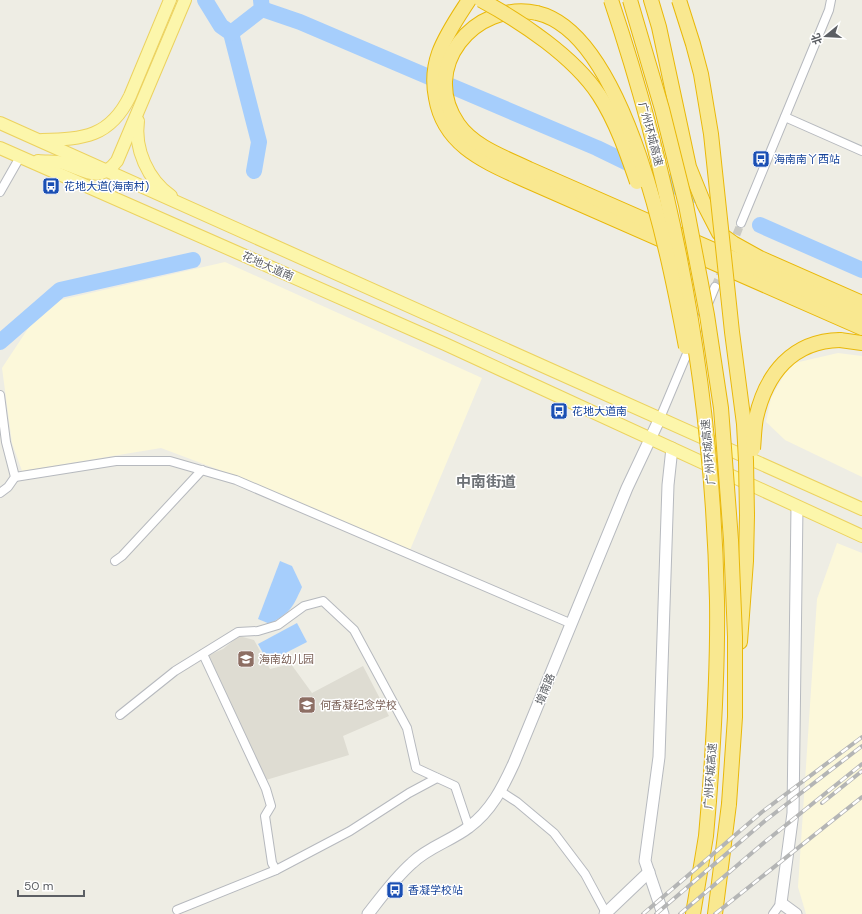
<svg xmlns="http://www.w3.org/2000/svg" width="862" height="914" viewBox="0 0 862 914" font-family="'DM Sans','Noto Sans SC',sans-serif">
<style>
.commercial{fill:#fcf8da}
.education{fill:#dedcd2}
.water{fill:#a6cefc}
.lines{fill:none;stroke-linecap:round;stroke-linejoin:round}
.river{stroke:#a6cefc;stroke-width:16}
.street-tunnel{stroke:#cacac4;stroke-width:8;stroke-dasharray:8 4;stroke-linecap:butt}
.street-casing{stroke:#b6b9be;stroke-width:10}
.secondary-casing{stroke:#b7babf;stroke-width:13}
.primary-casing{stroke:#ecd25f;stroke-width:14}
.highway-casing{stroke:#e9b809;stroke-width:16}
.street{stroke:#fff;stroke-width:8}
.secondary{stroke:#fff;stroke-width:11}
.primary{stroke:#fcf6ab;stroke-width:12}
.highway{stroke:#f9e890;stroke-width:14}
.rail-casing{stroke:#b4b5b5;stroke-width:4}
.rail{stroke:#fff;stroke-width:2.5;stroke-dasharray:8;stroke-linecap:butt}
.highway-bridge-casing{stroke:#e9b809;stroke-width:16;stroke-linecap:butt}
.highway-bridge{stroke:#f9e890;stroke-width:14}
.labels{text-anchor:middle;stroke-width:3;stroke-linejoin:round;paint-order:stroke}
.street-label{font-size:11px;fill:#5c5f64;stroke:#fff}
.transit-label{font-size:11px;fill:#164399;stroke:#fff;text-anchor:start}
.education-label{font-size:11px;fill:#785e54;stroke:#fff;text-anchor:start}
.district-label{font-size:15px;font-weight:bold;fill:#6d7176;stroke:#fff}
</style>
<rect width="100%" height="100%" fill="#eeede4"/>
<g class="commercial">
<polygon points="225,262 482,378 410,550 259,485 161,448 22,471 12,443 2,368 35,318 56,301"/>
<polygon points="838,353 862,356 862,477 785,440 766,422 771,398 790,364"/>
<polygon points="837,543 862,553 862,914 806,914 798,887 817,599"/>
</g>
<polygon class="education" points="239,636 254,640 270,669 291,664 312,693 363,666 389,716 343,736 349,755 266,780 207,656 223,649"/>
<g class="water">
<path d="M280 561 292 566 302 587C292 609 291 611 270 624L258 619Z"/>
<polygon points="297,623 307,642 268,662 258,644"/>
</g>
<g class="lines">
<g class="river">
<polyline points="205,0 221,26 231,33 259,142 254,171"/>
<polyline points="262,9 300,22 429,77"/>
<polyline points="231,33 262,9 261,0"/>
<polyline points="451,86 597,148 694,195"/>
<polyline points="760,225 862,270"/>
<polyline points="0,342 60,290 193,260"/>
</g>
<g class="street-tunnel">
<polyline points="732,246 741,223"/>
<polyline points="715,287 723,268"/>
</g>
<defs>
<g id="street">
<polyline points="785,117 862,151"/>
<polyline points="0,192 20,157"/>
<polyline points="741,223 829,10 831,0"/>
<polyline points="0,395 6,442 15,477 8,487 0,493"/>
<polyline points="660,418 715,287"/>
<polyline points="15,477 116,461 170,461 236,480 572,624"/>
<polyline points="115,561 122,556 202,470"/>
<polyline points="203,654 266,789 271,806 265,816 272,863 276,870"/>
<polyline points="120,715 175,671 238,632 258,631 278,625 304,606 323,601 354,630 407,728 416,768 455,786 469,828"/>
<polyline points="500,791 517,802 554,833 585,874 606,913"/>
<polyline points="177,910 276,870 350,831 409,793 437,778"/>
<polyline points="773,914 781,903"/>
</g>
<g id="secondary">
<path d="M368 914C382 896 395 878 412 863 428 847 451 841 469 827 491 811 503 787 514 763L627 488 660 418"/>
<polyline points="605,914 649,872"/>
<polyline points="663,914 645,861 659,757 668,485 672,448"/>
<polyline points="796,914 781,903 793,813 797,506"/>
</g>
<g id="primary">
<path d="M138 121C134 149 148 180 171 196"/>
<polyline points="0,123 862,509"/>
<path d="M42 140C84 139 110 137 130 96L170 0"/>
<polyline points="0,148 445,344 862,536"/>
<path d="M38 161C46 162 56 161 63 163 85 170 99 184 117 161L185 0"/>
</g>
<g id="highway">
<path d="M469 0C458 17 446 34 439 53 434 67 433 83 436 98 444 146 486 162 525 180L862 328"/>
<polyline points="651,0 659,27 689,167 704,204 719,233 733,243 760,258 862,303"/>
<path d="M537 13C474 0 419 68 458 124 474 147 504 157 529 169L862 315"/>
<polyline points="840,340 862,343"/>
<polyline points="740,642 746,561 747,515"/>
<polyline points="693,914 706,836 709,801"/>
<polyline points="715,914 729,804"/>
</g>
</defs>
<use href="#street" class="street-casing"/>
<use href="#secondary" class="secondary-casing"/>
<use href="#primary" class="primary-casing"/>
<use href="#highway" class="highway-casing"/>
<use href="#street" class="street"/>
<use href="#secondary" class="secondary"/>
<use href="#primary" class="primary"/>
<use href="#highway" class="highway"/>
<defs>
<g id="rail">
<polyline points="822,803 862,771"/>
<polyline points="643,914 762,812 862,737"/>
<polyline points="656,914 766,820 862,746"/>
<polyline points="680,914 766,841 862,764"/>
<polyline points="715,914 862,797"/>
</g>
</defs>
<use href="#rail" class="rail-casing"/>
<use href="#rail" class="rail"/>
<defs>
<g id="highway-bridge">
<path d="M481 0C522 22 574 57 599 95 616 121 627 153 637 182"/>
<path d="M611 0C676 194 713 397 717 601 718 668 714 735 709 801"/>
<polyline points="630,0 662,109 686,205 707,315 721,408 731,540 735,637 735,717 729,804"/>
<polyline points="679,0 693,44 701,74 711,134 732,332 744,424 746,461 747,515"/>
<path d="M537 13C628 34 671 267 686 347"/>
<path d="M753 449C754 439 754 428 756 418 766 374 792 341 840 340"/>
</g>
</defs>
<use href="#highway-bridge" class="highway-bridge-casing"/>
<use href="#highway-bridge" class="highway-bridge"/>
</g>
<defs>
<symbol id="bus-square" viewBox="-11 -11 22 22"><rect x="-9" y="-9" width="18" height="18" rx="4" fill="#1a4fb4" stroke="#fff"/><path d="M-5-6H5V4H4V6H2V4H-2V6H-4V4H-5ZM-3.5-4V0h7V-4ZM-3.5 1.2v1.5H-2V1.2ZM2 1.2v1.5H3.5V1.2Z" fill="#fff"/></symbol>
<symbol id="school-square" viewBox="-11 -11 22 22"><rect x="-9" y="-9" width="18" height="18" rx="4" fill="#8d6e63" stroke="#fff"/><path d="M0-5L7-2L0 1L-7-2ZM-4 1L0 2.5L4 1V4Q0 6-4 4Z" fill="#fff"/></symbol>
</defs>
<g fill-rule="evenodd">
<use href="#bus-square" x="751" y="149" width="20" height="20"/>
<use href="#bus-square" x="41" y="176" width="20" height="20"/>
<use href="#bus-square" x="549" y="401" width="20" height="20"/>
<use href="#school-square" x="236" y="649" width="20" height="20"/>
<use href="#school-square" x="297" y="695" width="20" height="20"/>
<use href="#bus-square" x="385" y="880" width="20" height="20"/>
</g>
<g class="labels">
<g class="street-label">
<text transform="translate(651 134) rotate(75)" y="4">广州环城高速</text>
<text transform="translate(268 266) rotate(24)" y="4">花地大道南</text>
<text transform="translate(708 452) rotate(-95)" y="4">广州环城高速</text>
<text transform="translate(545 689) rotate(-68)" y="4">增南路</text>
<text transform="translate(710 776) rotate(-86)" y="4">广州环城高速</text>
</g>
<g class="transit-label">
<text x="774" y="163">海南南丫西站</text>
<text x="64" y="190">花地大道(海南村)</text>
<text x="572" y="415">花地大道南</text>
<text x="408" y="894">香凝学校站</text>
</g>
<g class="education-label">
<text x="259" y="663">海南幼儿园</text>
<text x="320" y="709">何香凝纪念学校</text>
</g>
<g class="district-label">
<text x="486" y="487">中南街道</text>
</g>
</g>
<g transform="translate(826 36) rotate(252)" stroke="#ffffff" stroke-width="3" paint-order="stroke">
<path d="M0-3L7 15L0 10L-7 15Z" fill="#5c5f64"/>
<text y="-6" font-size="11" font-weight="bold" text-anchor="middle" fill="#5c5f64">北</text>
</g>
<path d="M18 890v6h66v-6" fill="none" stroke="#5c5f64" stroke-width="2"/>
<text x="24" y="890" font-size="12" fill="#5c5f64" stroke="#ffffff" stroke-width="3" paint-order="stroke">50 m</text>
</svg>
